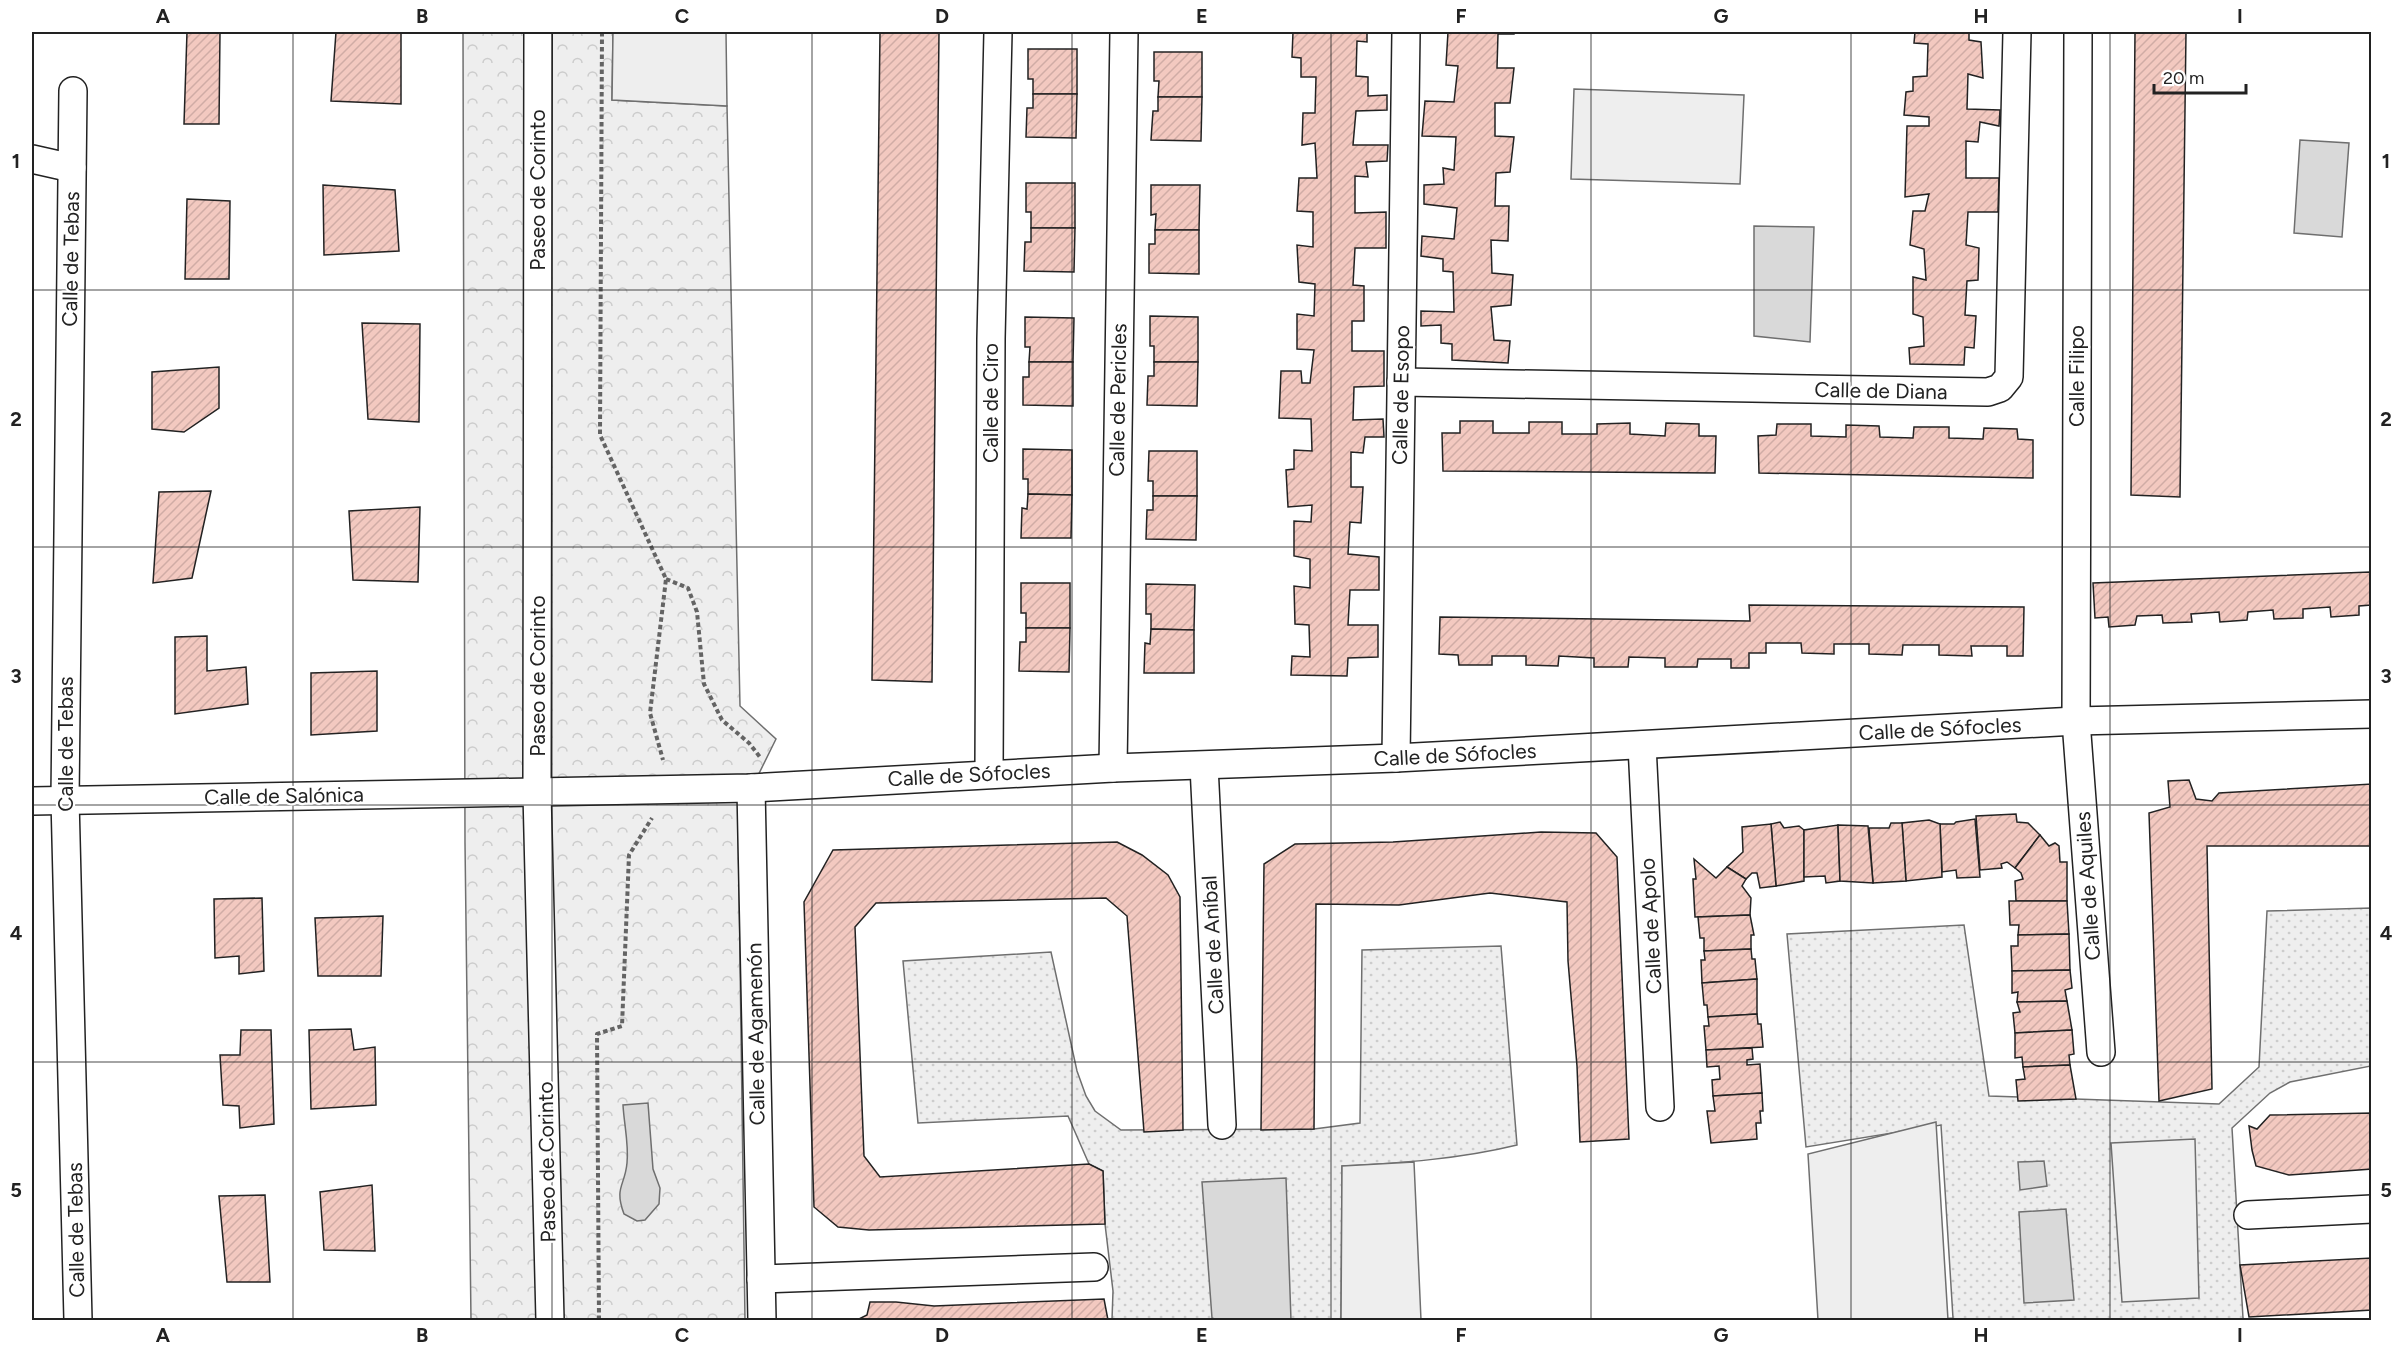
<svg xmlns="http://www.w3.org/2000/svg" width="2403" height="1352" viewBox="0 0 2403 1352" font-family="Figtree,sans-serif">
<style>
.forest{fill:url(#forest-crowns);stroke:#6f6f6f;stroke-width:1.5}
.garden{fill:url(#garden-dots);stroke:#6f6f6f;stroke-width:1.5}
.pitch{fill:#eee;stroke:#6f6f6f;stroke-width:1.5}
.water{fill:#d9d9d9;stroke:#6f6f6f;stroke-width:1.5}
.building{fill:url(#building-hatch);stroke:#222;stroke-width:1.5}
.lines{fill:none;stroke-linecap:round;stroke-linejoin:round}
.minor-casing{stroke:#222;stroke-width:30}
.path{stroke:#646464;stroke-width:4;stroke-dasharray:4.5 3;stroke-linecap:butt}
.minor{stroke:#fff;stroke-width:27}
.grid{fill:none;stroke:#222;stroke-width:1.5;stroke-opacity:0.55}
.labels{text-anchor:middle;stroke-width:4.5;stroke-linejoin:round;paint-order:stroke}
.street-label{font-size:21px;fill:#222;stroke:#fff}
.neatline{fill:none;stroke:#222;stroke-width:2}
.grid-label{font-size:20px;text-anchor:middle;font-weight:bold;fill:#222}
</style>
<defs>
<pattern id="forest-crowns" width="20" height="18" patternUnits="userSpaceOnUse" patternTransform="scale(1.5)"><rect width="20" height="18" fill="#eee"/><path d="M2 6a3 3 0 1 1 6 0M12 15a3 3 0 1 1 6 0" fill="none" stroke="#ccc"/></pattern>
<pattern id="garden-dots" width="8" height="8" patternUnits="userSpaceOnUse" patternTransform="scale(1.5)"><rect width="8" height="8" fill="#eee"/><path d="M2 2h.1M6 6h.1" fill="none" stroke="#ccc" stroke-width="1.8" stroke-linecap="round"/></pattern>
<pattern id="building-hatch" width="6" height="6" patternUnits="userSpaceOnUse" patternTransform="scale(1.5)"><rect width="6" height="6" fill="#f3c9c0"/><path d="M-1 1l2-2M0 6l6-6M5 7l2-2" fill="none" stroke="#d0aca5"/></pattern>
</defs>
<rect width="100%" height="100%" fill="#fff"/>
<polygon class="forest" points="463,32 613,32 612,100 727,106 740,706 776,739 738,816 745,1320 471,1320 465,843"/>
<g class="garden">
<polygon points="2371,908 2371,1066 2290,1082 2270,1093 2232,1128 2243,1318 2246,1320 1927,1320 1953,1318 1941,1125 1806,1147 1787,934 1964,925 1989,1096 2219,1104 2259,1067 2267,911"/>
<path d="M1501 946 1517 1145C1460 1159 1401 1163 1342 1166L1341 1320H1112L1113 1291 1105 1224 1103 1171 1089 1164 1068 1116 918 1123 903 961 1051 952 1077 1071 1086 1096 1095 1111 1121 1130 1314 1129 1360 1123 1362 950Z"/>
</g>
<g class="pitch">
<polygon points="613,32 726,32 727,106 612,100"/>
<polygon points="1574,89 1744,95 1740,184 1571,179"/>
<polygon points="1936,1122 1948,1320 1818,1320 1808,1154"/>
<polygon points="2195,1139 2199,1298 2122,1302 2111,1143"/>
<polygon points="1414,1162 1421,1320 1341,1320 1342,1166"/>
</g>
<g class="water">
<polygon points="2300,140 2349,143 2342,237 2294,233"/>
<polygon points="1754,226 1814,227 1810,342 1754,336"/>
<path d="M648 1103 653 1169 660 1188 659 1204 645 1220 637 1221 624 1214C614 1187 625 1186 627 1163 629 1144 624 1124 623 1105Z"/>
<polygon points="2044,1161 2047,1186 2020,1190 2018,1162"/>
<polygon points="1286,1178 1291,1320 1217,1320 1212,1318 1202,1182"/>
<polygon points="2066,1209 2074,1300 2024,1303 2019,1212"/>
</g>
<g class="building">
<polygon points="187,32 220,32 219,124 184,124"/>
<polygon points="336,32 401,32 401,104 331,101"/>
<polygon points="880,32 939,32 932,682 872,680"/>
<polygon points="1293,32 1367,32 1367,42 1357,41 1356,76 1368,77 1368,96 1387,95 1387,110 1356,111 1353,145 1388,145 1387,161 1366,162 1368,177 1355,176 1355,213 1386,212 1386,248 1355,248 1353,285 1364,286 1364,321 1352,321 1352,351 1384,351 1384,386 1354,387 1353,420 1383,419 1384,437 1365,437 1363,453 1351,452 1351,487 1363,487 1361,523 1350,522 1348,554 1379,557 1379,590 1350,590 1348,625 1378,625 1378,657 1348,658 1347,676 1291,675 1292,656 1310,657 1309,625 1295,624 1294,586 1310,588 1310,559 1294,556 1294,521 1311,522 1312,505 1288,507 1286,470 1294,469 1294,450 1312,451 1311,419 1279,418 1281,371 1301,371 1302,383 1310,383 1314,350 1297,349 1297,314 1314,316 1315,284 1299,282 1297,245 1313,247 1313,212 1297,211 1299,178 1317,178 1315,143 1302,145 1303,113 1315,113 1316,77 1301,77 1301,58 1292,57"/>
<polygon points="1448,32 1514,32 1514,34 1498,34 1497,68 1514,68 1510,103 1495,103 1495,136 1514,137 1510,172 1496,173 1495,206 1509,206 1508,241 1491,240 1492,273 1513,275 1511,305 1491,307 1494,340 1510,341 1508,363 1452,360 1452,344 1441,343 1441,325 1421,326 1421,311 1454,312 1453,272 1443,271 1443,259 1421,256 1422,236 1454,239 1457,208 1424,204 1424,185 1444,184 1443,168 1454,170 1456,137 1422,136 1425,101 1454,102 1458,66 1446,65"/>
<polygon points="1915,32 1969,32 1969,40 1981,42 1983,78 1968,74 1967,109 2000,110 1999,126 1980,122 1978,142 1966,141 1966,178 1999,178 1998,212 1968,212 1966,245 1979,248 1978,280 1967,281 1965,315 1976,316 1974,348 1965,347 1964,365 1910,364 1909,348 1924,346 1923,317 1913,314 1913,277 1926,280 1924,249 1910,245 1913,211 1925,211 1929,194 1905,197 1907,126 1929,126 1929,117 1904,115 1906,92 1913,91 1913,77 1927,76 1928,44 1914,43"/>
<polygon points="2135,32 2186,32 2180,497 2131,495"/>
<polygon points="1028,49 1077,49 1077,94 1033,94 1033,79 1028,79"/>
<polygon points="1154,52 1202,52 1202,97 1158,97 1159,81 1154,81"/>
<polygon points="1033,94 1077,94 1076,138 1026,137 1027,108 1033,108"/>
<polygon points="1158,97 1202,97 1201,141 1151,140 1153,111 1158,111"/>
<polygon points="1026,183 1075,183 1075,228 1031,228 1031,212 1026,212"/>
<polygon points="323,185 395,190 399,251 324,255"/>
<polygon points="1151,185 1200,185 1199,230 1155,230 1156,214 1151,215"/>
<polygon points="187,199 230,201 229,279 185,279"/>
<polygon points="1031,228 1075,228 1074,272 1024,271 1025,242 1031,242"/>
<polygon points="1155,230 1199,230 1199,274 1149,273 1149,244 1155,244"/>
<polygon points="1150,316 1198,317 1198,362 1154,362 1154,346 1150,346"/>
<polygon points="1025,317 1074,318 1073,362 1029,362 1030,347 1025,347"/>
<polygon points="362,323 420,324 419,422 368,419"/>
<polygon points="1029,362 1073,362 1073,406 1023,405 1023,377 1029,377"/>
<polygon points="1154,362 1198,362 1197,406 1147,405 1148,376 1154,376"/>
<polygon points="219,367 219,408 184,432 152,429 152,372"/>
<polygon points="1460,421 1493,421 1493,433 1529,433 1529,422 1562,422 1562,434 1597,434 1597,424 1630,423 1630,434 1665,436 1666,423 1699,424 1699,436 1716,436 1715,473 1443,471 1442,433 1460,433"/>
<polygon points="1777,424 1811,424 1811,436 1846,437 1846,425 1879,426 1880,437 1913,438 1914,427 1949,427 1949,438 1983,439 1984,428 2017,429 2018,439 2033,440 2033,478 1759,473 1758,436 1776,435"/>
<polygon points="1023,449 1072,450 1072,495 1028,494 1028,479 1023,479"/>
<polygon points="1149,451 1197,451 1197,496 1153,496 1153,481 1148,481"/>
<polygon points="211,491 192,578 153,583 159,492"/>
<polygon points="1028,494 1072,495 1071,538 1021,538 1022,508 1027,509"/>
<polygon points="1153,496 1197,496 1196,540 1146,539 1147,510 1153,510"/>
<polygon points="420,507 418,582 353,580 349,511"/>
<polygon points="2370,572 2371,605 2359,606 2359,615 2331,617 2330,607 2303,609 2303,618 2274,619 2273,610 2248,612 2247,620 2220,622 2219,612 2191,614 2192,622 2163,623 2162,615 2137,616 2135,625 2109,627 2108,617 2095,618 2093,583"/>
<polygon points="1021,583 1070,583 1070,628 1026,628 1026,613 1021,613"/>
<polygon points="1146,584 1195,585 1194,630 1151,629 1151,614 1146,614"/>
<polygon points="1749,605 2024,607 2023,656 2007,656 2007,646 1971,646 1972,656 1939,655 1939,645 1903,645 1902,655 1869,654 1869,644 1834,644 1834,654 1802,653 1801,643 1766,643 1766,653 1749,653 1749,668 1731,668 1731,659 1698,659 1697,667 1665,667 1665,658 1629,657 1628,667 1594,667 1594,658 1559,656 1558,666 1526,665 1526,656 1492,656 1492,665 1459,665 1458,655 1439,654 1440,617 1750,621"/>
<polygon points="1026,628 1070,628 1069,672 1019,671 1020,642 1026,642"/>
<polygon points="1151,629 1194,630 1194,673 1144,673 1145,643 1150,644"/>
<polygon points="207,636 207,671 246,667 248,704 175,714 175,637"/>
<polygon points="377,671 377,731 311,735 311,673"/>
<polygon points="2189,780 2196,799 2212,801 2219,793 2372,784 2372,846 2207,846 2212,1089 2159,1101 2149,813 2170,807 2168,781"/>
<polygon points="2016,814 2017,822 2028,823 2040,835 2015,868 2007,862 2001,864 2002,868 1980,870 1976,816"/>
<polygon points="1975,819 1980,877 1957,878 1956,870 1942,872 1940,824 1954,824 1956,822"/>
<polygon points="1929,820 1940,824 1942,877 1906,881 1902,823"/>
<polygon points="1780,822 1784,828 1799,826 1804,830 1804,881 1776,886 1771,824"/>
<polygon points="1891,823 1902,823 1906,881 1873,883 1869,828 1889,828"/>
<polygon points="1771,824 1776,886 1760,888 1757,873 1752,873 1746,879 1727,867 1743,852 1742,827"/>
<polygon points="1838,825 1840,881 1826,883 1825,876 1804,877 1804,830"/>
<polygon points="1838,825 1868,826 1873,883 1840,881"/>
<polygon points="1541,832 1596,833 1617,857 1629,1139 1580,1142 1577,1066 1568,961 1567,902 1490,893 1399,905 1316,904 1314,1129 1261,1130 1264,864 1295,844 1393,842"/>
<polygon points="2040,835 2049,846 2055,843 2059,846 2060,862 2067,862 2067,901 2016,901 2015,881 2023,879 2021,873 2015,868"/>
<polygon points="1117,842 1142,855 1168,875 1180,897 1183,1130 1144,1132 1127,916 1106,898 876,903 855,927 864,1156 880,1177 1089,1164 1103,1171 1105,1224 869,1230 838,1227 814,1207 804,902 833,850"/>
<polygon points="1694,859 1716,878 1727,867 1746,879 1742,886 1751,898 1750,915 1695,917 1693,879 1696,879"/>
<polygon points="262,898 264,971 239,974 239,956 215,958 214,899"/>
<polygon points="2009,901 2067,901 2069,934 2018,935 2019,925 2010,925"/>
<polygon points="1750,915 1754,935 1751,935 1751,949 1704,951 1704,938 1700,938 1698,917"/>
<polygon points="383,916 381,976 318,976 315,918"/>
<polygon points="2069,934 2070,970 2012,971 2011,946 2018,946 2018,935"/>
<polygon points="1751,949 1752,959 1755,959 1757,979 1702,983 1701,960 1705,960 1704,951"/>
<polygon points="2070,970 2072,988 2065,990 2067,1001 2017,1002 2018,992 2012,993 2012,971"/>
<polygon points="1757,979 1757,1014 1708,1017 1707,1005 1704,1005 1702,983"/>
<polygon points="2067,1001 2072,1030 2015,1033 2013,1013 2020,1012 2017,1002"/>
<polygon points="1757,1014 1758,1024 1761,1024 1763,1047 1706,1050 1704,1026 1709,1026 1708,1017"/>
<polygon points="351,1029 354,1050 375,1047 376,1105 311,1109 309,1030"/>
<polygon points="241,1030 271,1030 274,1124 240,1128 239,1106 223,1105 220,1055 240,1055"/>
<polygon points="2072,1030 2074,1054 2069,1055 2070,1065 2023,1067 2022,1057 2015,1058 2015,1033"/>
<polygon points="1752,1048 1753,1059 1747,1060 1747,1065 1760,1064 1762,1093 1713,1096 1712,1080 1720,1079 1719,1066 1707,1067 1706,1050"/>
<polygon points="2070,1065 2076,1099 2018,1101 2016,1080 2025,1079 2023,1067"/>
<polygon points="1762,1093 1763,1111 1760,1111 1761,1123 1756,1123 1757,1139 1711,1143 1707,1111 1715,1111 1713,1096"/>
<polygon points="2372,1113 2372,1169 2289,1175 2256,1166 2252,1150 2249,1126 2257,1129 2270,1115"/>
<polygon points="372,1185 375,1251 324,1250 320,1192"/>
<polygon points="265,1195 270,1282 227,1282 219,1196"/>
<polygon points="2372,1258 2372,1310 2249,1317 2240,1265"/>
<polygon points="1104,1299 1108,1320 857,1320 867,1315 870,1302 896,1302 934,1306"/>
</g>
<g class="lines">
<defs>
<g id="minor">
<polyline points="538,32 537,793 550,1320"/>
<polyline points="2078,32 2076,721 2101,1052"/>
<polyline points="73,91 65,799 78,1320"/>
<polyline points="32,159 72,168"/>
<polyline points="1401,382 1988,392 2000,388 2009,377 2017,32"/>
<polyline points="1642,745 1660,1107"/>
<polyline points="1396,758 1406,32"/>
<polyline points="1204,766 1222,1125"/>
<polyline points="1113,768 1124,32"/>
<polyline points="989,774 991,339 998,32"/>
<polyline points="751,788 762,1320"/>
<polyline points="32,801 751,788 1113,768 1396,758 2076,721 2372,714"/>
<polyline points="2248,1215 2372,1209"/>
<polyline points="761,1279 1094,1267"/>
</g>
</defs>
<use href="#minor" class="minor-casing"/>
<g class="path">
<polyline points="602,32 600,435 666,579 650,713 663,760"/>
<polyline points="666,579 688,588 697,612 704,684 722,720 749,743 760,757"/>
<polyline points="599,1320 597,1034 622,1026 629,855 652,818"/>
</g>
<use href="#minor" class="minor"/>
</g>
<path class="grid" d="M293 32V1320M552 32V1320M812 32V1320M1072 32V1320M1331 32V1320M1591 32V1320M1851 32V1320M2110 32V1320M32 290H2372M32 547H2372M32 805H2372M32 1062H2372"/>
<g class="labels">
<g class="street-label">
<text transform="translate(538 190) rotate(-90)" y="7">Paseo de Corinto</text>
<text transform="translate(71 259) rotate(-89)" y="7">Calle de Tebas</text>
<text transform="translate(2077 376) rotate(-90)" y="7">Calle Filipo</text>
<text transform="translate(1881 391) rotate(1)" y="7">Calle de Diana</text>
<text transform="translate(1401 395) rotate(-89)" y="7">Calle de Esopo</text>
<text transform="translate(1118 400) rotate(-89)" y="7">Calle de Pericles</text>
<text transform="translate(991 403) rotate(-90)" y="7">Calle de Ciro</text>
<text transform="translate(538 676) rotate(-90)" y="7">Paseo de Corinto</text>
<text transform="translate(1940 729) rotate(-3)" y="7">Calle de Sófocles</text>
<text transform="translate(66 744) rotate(-90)" y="7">Calle de Tebas</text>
<text transform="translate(1455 755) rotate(-3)" y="7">Calle de Sófocles</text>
<text transform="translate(969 775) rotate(-3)" y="7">Calle de Sófocles</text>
<text transform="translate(284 796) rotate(-1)" y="7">Calle de Salónica</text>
<text transform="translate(2088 886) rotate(-94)" y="7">Calle de Aquiles</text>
<text transform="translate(1651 926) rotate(-93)" y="7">Calle de Apolo</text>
<text transform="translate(1213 945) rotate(-93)" y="7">Calle de Aníbal</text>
<text transform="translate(756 1034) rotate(-91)" y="7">Calle de Agamenón</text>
<text transform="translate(547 1162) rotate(-91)" y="7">Paseo de Corinto</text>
<text transform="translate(76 1230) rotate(-91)" y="7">Calle de Tebas</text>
</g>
</g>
<rect width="2403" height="1352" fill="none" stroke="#ffffff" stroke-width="66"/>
<path d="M2154 84v9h92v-9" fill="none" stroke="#222222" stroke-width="3"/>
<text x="2163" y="84" font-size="18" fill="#222222" stroke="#ffffff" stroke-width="4.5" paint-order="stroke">20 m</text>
<rect x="33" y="33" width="2337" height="1286" class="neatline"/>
<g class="grid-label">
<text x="163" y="23">A</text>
<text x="422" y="23">B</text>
<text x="682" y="23">C</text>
<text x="942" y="23">D</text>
<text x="1202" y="23">E</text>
<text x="1461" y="23">F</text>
<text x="1721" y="23">G</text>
<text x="1981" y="23">H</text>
<text x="2240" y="23">I</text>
<text x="16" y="168">1</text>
<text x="2386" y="168">1</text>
<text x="16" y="426">2</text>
<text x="2386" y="426">2</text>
<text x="16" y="683">3</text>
<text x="2386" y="683">3</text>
<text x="16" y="940">4</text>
<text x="2386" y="940">4</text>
<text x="16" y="1197">5</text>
<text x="2386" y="1197">5</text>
<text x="163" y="1342">A</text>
<text x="422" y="1342">B</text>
<text x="682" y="1342">C</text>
<text x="942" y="1342">D</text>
<text x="1202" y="1342">E</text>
<text x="1461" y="1342">F</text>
<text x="1721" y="1342">G</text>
<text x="1981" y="1342">H</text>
<text x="2240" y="1342">I</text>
</g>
</svg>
